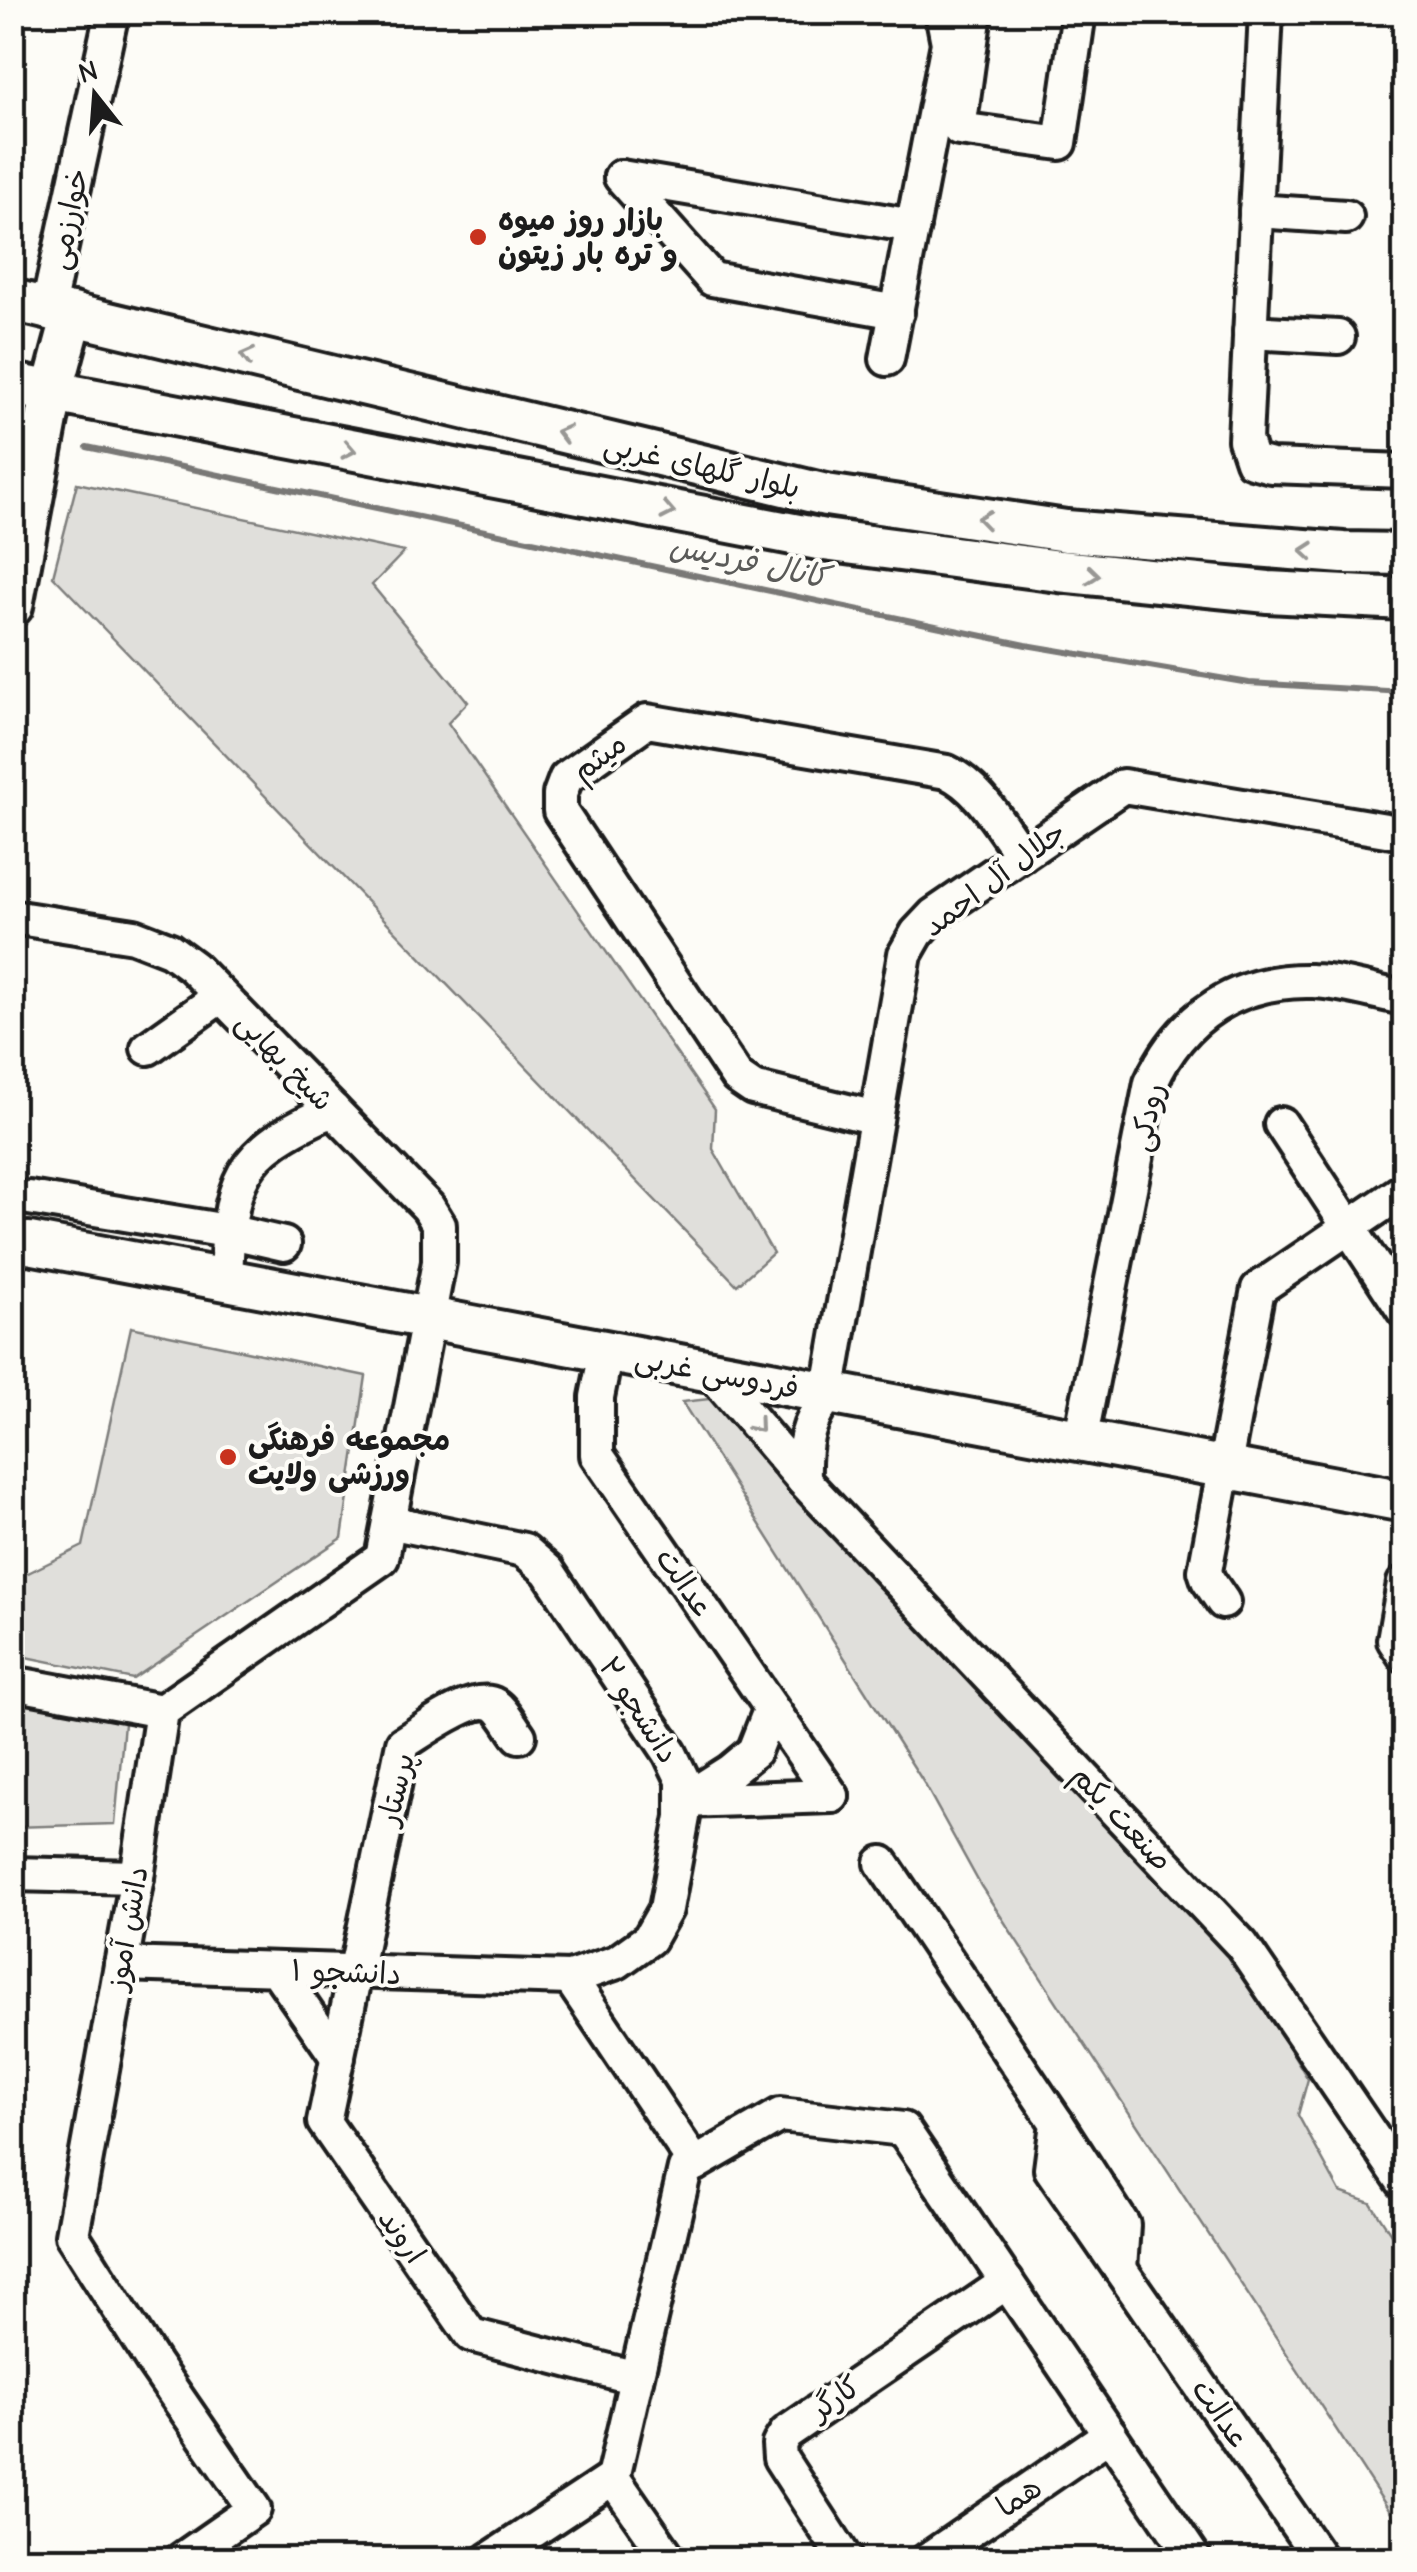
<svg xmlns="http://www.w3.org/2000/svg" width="1417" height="2572" viewBox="0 0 1417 2572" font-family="'Comic Neue','Playpen Sans Arabic',sans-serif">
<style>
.green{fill:#e0dfdb;stroke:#7e7e7c;stroke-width:2.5}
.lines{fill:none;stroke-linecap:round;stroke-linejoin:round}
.stream{stroke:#797876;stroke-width:6}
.minor-casing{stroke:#1c1c1c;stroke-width:40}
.major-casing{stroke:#1c1c1c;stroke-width:48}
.minor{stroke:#fdfcf7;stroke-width:32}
.major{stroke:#fdfcf7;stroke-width:40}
.oneway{stroke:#989794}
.poi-dot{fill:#c8321e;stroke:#fdfcf7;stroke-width:4}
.labels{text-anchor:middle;stroke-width:8;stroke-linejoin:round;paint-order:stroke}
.street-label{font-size:30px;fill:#1c1c1c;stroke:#fdfcf7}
.poi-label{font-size:30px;font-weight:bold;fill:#1c1c1c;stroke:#fdfcf7;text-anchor:start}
.water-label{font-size:32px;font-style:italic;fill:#5a5a58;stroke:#fdfcf7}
</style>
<rect width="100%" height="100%" fill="#fdfcf7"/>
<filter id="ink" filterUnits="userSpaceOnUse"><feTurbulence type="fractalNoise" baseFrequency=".01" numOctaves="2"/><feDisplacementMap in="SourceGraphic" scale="20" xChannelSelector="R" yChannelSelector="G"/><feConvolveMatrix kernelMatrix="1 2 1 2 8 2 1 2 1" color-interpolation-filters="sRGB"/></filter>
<g filter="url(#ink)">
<g class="green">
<polygon points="77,483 404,552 372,585 468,702 448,723 715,1109 713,1149 773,1253 737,1285 53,576"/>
<polygon points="131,1327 366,1376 342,1538 133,1679 12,1654 13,1570 28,1573 83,1546"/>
<polygon points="727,1397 1169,1845 1308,2079 1298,2115 1340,2192 1371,2203 1404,2254 1404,2533 981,1886 924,1783 682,1402"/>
<polygon points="13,1696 125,1712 115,1824 13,1827"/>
</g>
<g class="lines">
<polyline class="stream" points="87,447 1026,645 1249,683 1404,692"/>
<defs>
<g id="minor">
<polyline points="975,12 959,129 1060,143 1079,12"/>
<polyline points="1266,12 1245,440 1252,461 1271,466 1404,471"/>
<polyline points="621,177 712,279 897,312"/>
<polyline points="621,177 913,226"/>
<polyline points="1256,211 1346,217"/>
<polyline points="48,307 112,12"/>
<polyline points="1250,332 1338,337"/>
<polyline points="887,359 948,43 942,12"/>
<polyline points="12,917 134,936 170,950 193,967 428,1207 439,1225 439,1262 382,1558 162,1711 137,1877 72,2235 154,2364 254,2509 181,2560"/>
<polyline points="148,1048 221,996"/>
<path d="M876 1118 753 1088 737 1077 560 811V794L566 778 647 721 947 772C980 787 1000 826 1022 855"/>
<polyline points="1281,1124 1404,1311"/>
<polyline points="29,1198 227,1231 284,1244"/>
<path d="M226 1282C229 1180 236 1152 333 1110"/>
<polyline points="606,1352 597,1397 597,1455 832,1796"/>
<polyline points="711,1372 804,1481 1242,1945 1404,2183"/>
<path d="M1080 1441 1151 1083C1181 1016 1238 979 1312 981 1339 981 1377 993 1404 998"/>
<path d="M804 1481C803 1443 806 1426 828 1394L905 954 917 933 934 915 1123 786 1404 833"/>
<polyline points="1404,1583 1394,1640 1404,1655"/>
<polyline points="1223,1602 1208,1580 1205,1571 1258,1289 1404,1190"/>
<polyline points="12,1683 162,1711"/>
<polyline points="771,1708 754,1751 730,1771 683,1801 832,1796"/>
<path d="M519 1736C512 1727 504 1711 495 1705 474 1692 422 1732 403 1743L324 2122 471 2335 636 2378"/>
<polyline points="882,1863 1057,2123 1051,2169 1321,2560"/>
<polyline points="12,1874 137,1877"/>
<polyline points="121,1964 570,1978 617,1962 649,1939 666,1909 683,1817 683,1780 670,1753 548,1571 524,1550 389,1522"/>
<polyline points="277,1970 338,2058"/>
<polyline points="570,1978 695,2164 685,2169 613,2478 670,2560"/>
<polyline points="1057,2123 1123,2225 1120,2269"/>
<polyline points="695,2164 780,2115 903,2129 1195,2560"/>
<polyline points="489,2560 613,2478"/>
<polyline points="846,2560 780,2458 779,2444 786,2433 1007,2282"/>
<polyline points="927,2560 1110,2434"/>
</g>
<g id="major">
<polyline points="12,300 826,495 1066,531 1343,553 1404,554"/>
<polyline points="12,384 824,540 1059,571 1268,592 1404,599"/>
<polyline points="12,606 52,393 73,314"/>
<polyline points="12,1244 29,1243 1404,1501"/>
</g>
</defs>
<use href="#minor" class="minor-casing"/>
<use href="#major" class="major-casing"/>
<use href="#minor" class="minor"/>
<use href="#major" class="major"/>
</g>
<defs><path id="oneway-chevron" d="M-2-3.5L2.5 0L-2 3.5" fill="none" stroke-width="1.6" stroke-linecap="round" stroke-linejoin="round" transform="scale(2.5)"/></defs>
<g class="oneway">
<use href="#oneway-chevron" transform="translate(247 356) rotate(-166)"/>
<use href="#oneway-chevron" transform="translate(563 433) rotate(-166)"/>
<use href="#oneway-chevron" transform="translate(349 450) rotate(11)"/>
<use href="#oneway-chevron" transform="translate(668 511) rotate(11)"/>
<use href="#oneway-chevron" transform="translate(984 519) rotate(-172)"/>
<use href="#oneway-chevron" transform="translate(1307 551) rotate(-175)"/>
<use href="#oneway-chevron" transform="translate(1093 575) rotate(6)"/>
<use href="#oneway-chevron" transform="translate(757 1426) rotate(50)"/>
</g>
</g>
<g class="poi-dot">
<circle cx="478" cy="237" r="10"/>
<circle cx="228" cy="1457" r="10"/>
</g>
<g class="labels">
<g class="street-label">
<text transform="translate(68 219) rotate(-78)" y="10">خوارزمی</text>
<text transform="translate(702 466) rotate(13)" y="10">بلوار گلهای غربی</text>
<text transform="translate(599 757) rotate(-37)" y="10">میثم</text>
<text transform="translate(994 879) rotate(-37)" y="10">جلال آل احمد</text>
<text transform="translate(285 1061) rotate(46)" y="10">شیخ بهایی</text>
<text transform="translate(1147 1117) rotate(-77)" y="10">رودکی</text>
<text transform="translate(717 1373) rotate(11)" y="10">فردوسی غربی</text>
<text transform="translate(685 1583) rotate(55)" y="10">عدالت</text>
<text transform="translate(639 1710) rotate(57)" y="10">دانشجو ۲</text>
<text transform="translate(396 1789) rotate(-76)" y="10">پرستار</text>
<text transform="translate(1122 1818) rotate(47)" y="10">صنعت یکم</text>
<text transform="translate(127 1928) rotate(-80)" y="10">دانش آموز</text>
<text transform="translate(346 1972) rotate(2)" y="10">دانشجو ۱</text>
<text transform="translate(402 2236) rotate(55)" y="10">اروند</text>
<text transform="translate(835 2398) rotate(-35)" y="10">کارگر</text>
<text transform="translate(1221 2414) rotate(55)" y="10">عدالت</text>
<text transform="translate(1019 2497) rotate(-34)" y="10">هما</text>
</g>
<g class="poi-label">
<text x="498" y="230">بازار روز میوه<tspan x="498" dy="34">و تره بار زیتون</tspan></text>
<text x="248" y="1450">مجموعه فرهنگی<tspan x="248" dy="34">ورزشی ولایت</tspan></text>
</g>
<g class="water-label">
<text transform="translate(749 561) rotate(12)" y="11">کانال فردیس</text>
</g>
</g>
<rect width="1417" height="2572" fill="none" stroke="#fdfcf7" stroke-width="50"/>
<rect x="25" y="25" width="1367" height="2522" fill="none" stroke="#1c1c1c" stroke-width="4" filter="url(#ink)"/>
<g transform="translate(95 95) rotate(343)" stroke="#fdfcf7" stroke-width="8" paint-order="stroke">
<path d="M0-8L18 38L0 25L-18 38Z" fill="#1c1c1c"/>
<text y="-15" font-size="28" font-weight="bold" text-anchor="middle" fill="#1c1c1c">N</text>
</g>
</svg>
